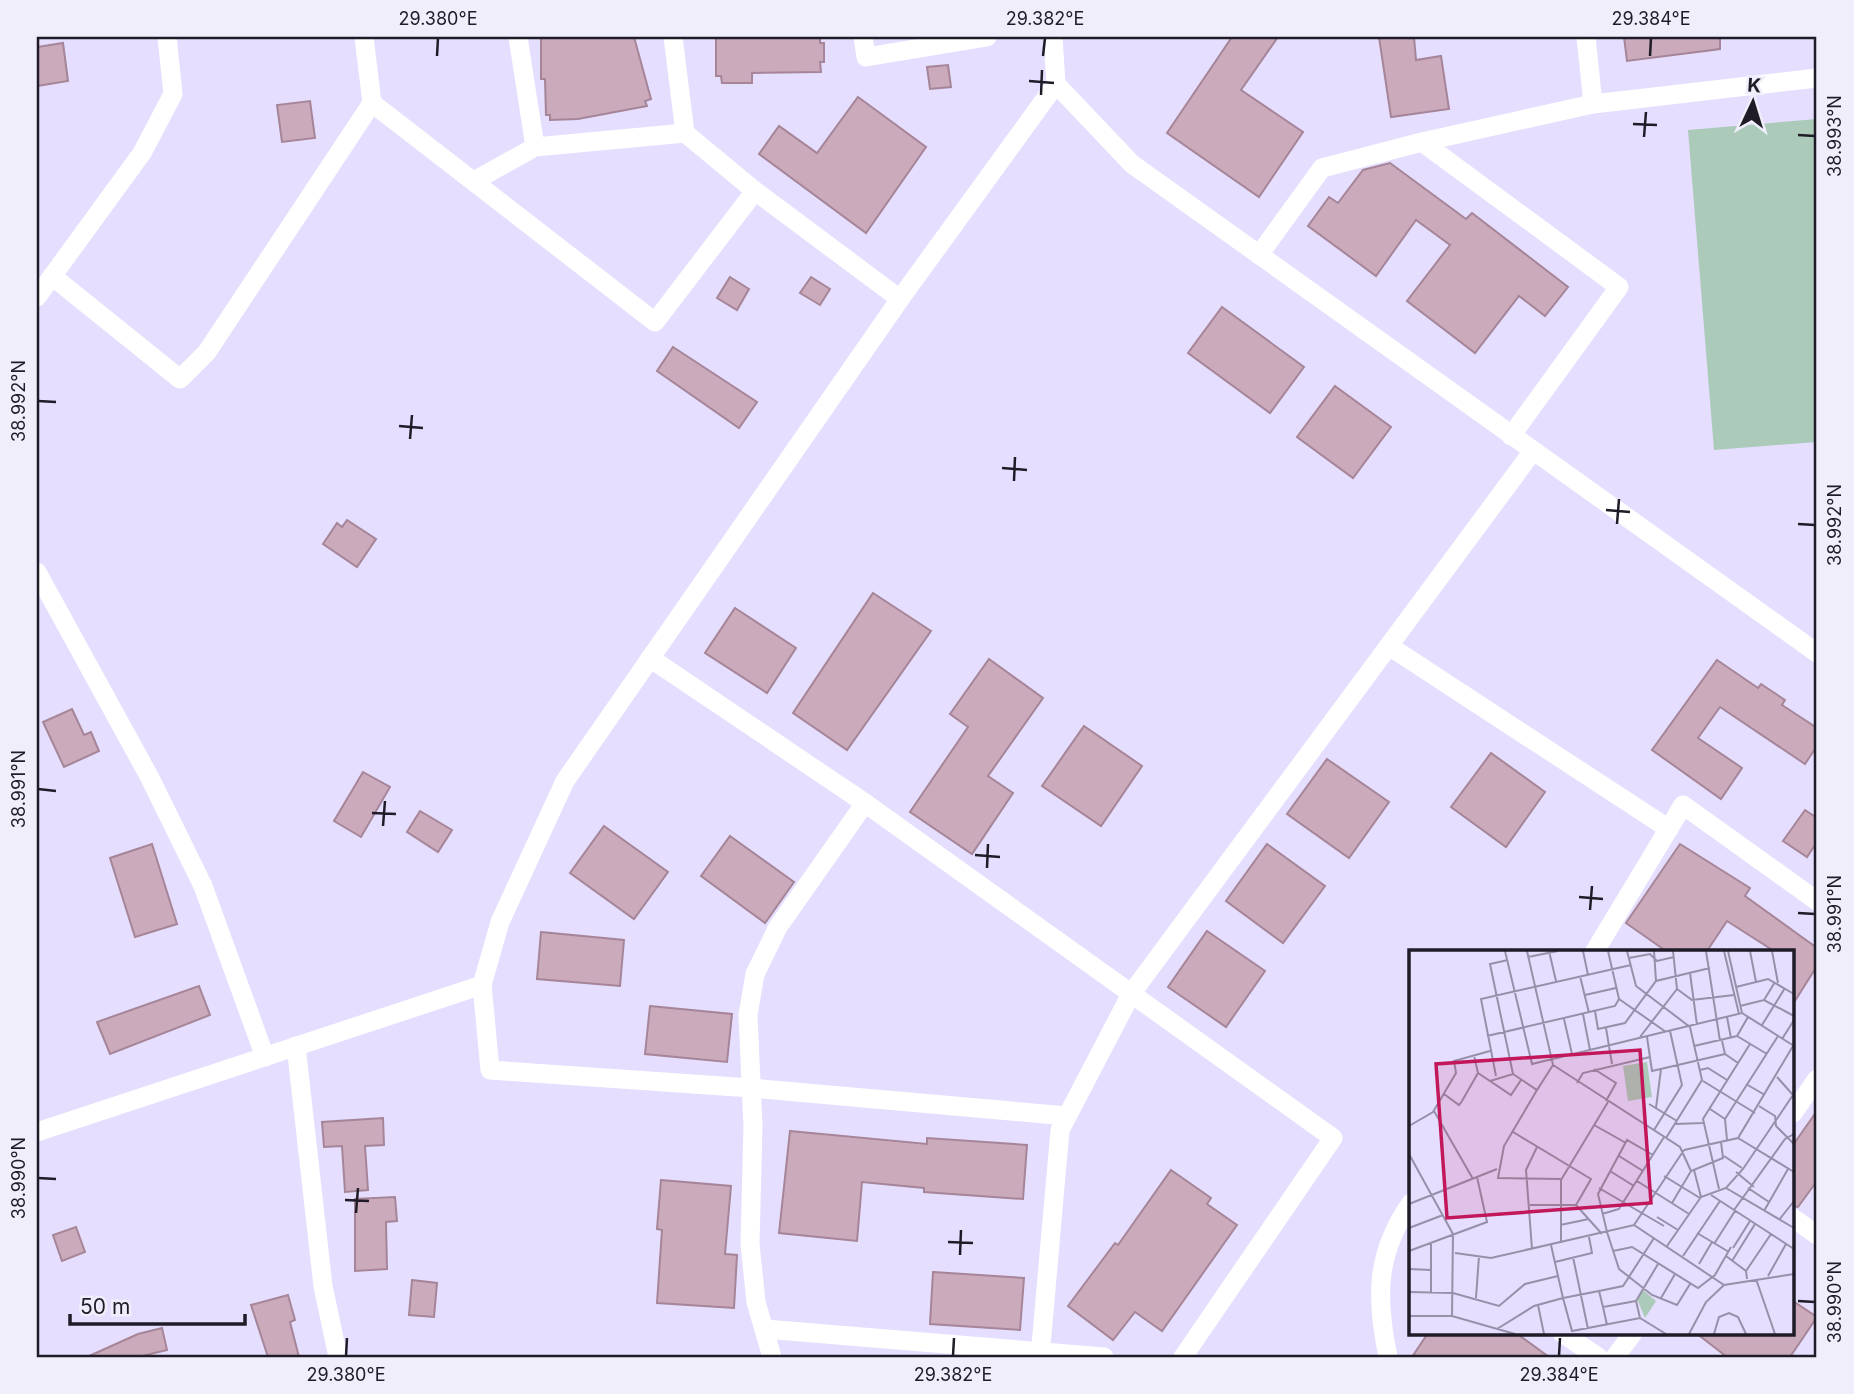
<svg xmlns="http://www.w3.org/2000/svg" width="1854" height="1394" viewBox="0 0 1854 1394" font-family="Inter,sans-serif">
<style>
.green{fill:#abcab9}
.building{fill:#cbaabc;stroke:#a58597;stroke-width:2}
.lines{fill:none;stroke-linecap:round;stroke-linejoin:round}
.street{stroke:#fff;stroke-width:19}
.ticks{fill:none;stroke:#1f1c28;stroke-width:2.5}
.inset-road{fill:none;stroke:#9690a9;stroke-width:2}
.view{fill:#c2185b;fill-opacity:0.15;stroke:#c2185b;stroke-width:3.5}
.inset-edge{fill:none;stroke:#1f1c28;stroke-width:3.5}
.neatline{fill:none;stroke:#1f1c28;stroke-width:2.5}
.ticks-label{font-size:18px;text-anchor:middle;fill:#1f1c28}
</style>
<rect width="100%" height="100%" fill="#e5deff"/>
<polygon class="green" points="1817,119 1817,442 1714,450 1688,130"/>
<g class="building">
<polygon points="541,37 634,37 651,99 645,101 647,106 578,119 550,120 550,115 546,115 545,79 541,79"/>
<polygon points="716,37 820,37 820,43 824,43 824,62 820,62 821,72 752,73 752,83 722,83 721,76 716,76"/>
<polygon points="1232,37 1278,37 1241,90 1303,132 1259,197 1167,133"/>
<polygon points="1379,37 1414,37 1416,60 1441,56 1449,109 1391,117"/>
<polygon points="1624,37 1720,37 1720,49 1627,61"/>
<polygon points="63,43 68,81 37,86 37,47"/>
<polygon points="948,65 951,87 930,89 927,67"/>
<polygon points="858,97 926,147 866,233 759,154 779,126 817,153"/>
<polygon points="310,101 315,138 282,142 277,105"/>
<polygon points="1390,163 1466,219 1472,213 1568,287 1545,316 1519,296 1475,353 1407,301 1450,245 1416,220 1376,276 1308,226 1329,197 1338,203 1363,170"/>
<polygon points="730,277 749,289 737,310 717,298"/>
<polygon points="811,277 830,289 820,305 800,293"/>
<polygon points="1222,307 1304,367 1270,413 1188,353"/>
<polygon points="673,347 757,402 739,428 657,371"/>
<polygon points="1335,386 1391,427 1353,478 1297,437"/>
<polygon points="347,520 376,539 357,567 323,544 337,523 342,527"/>
<polygon points="873,593 931,631 847,750 793,713"/>
<polygon points="735,608 796,648 767,693 705,653"/>
<polygon points="989,659 1043,698 988,776 1013,793 972,854 910,812 968,727 950,714"/>
<polygon points="1717,660 1758,688 1761,684 1785,700 1782,705 1817,728 1817,746 1805,764 1720,707 1698,738 1742,768 1721,799 1652,750"/>
<polygon points="72,709 84,735 91,732 99,751 64,767 43,722"/>
<polygon points="1084,726 1142,766 1101,826 1042,786"/>
<polygon points="1491,753 1545,792 1506,847 1451,807"/>
<polygon points="1327,759 1389,802 1349,858 1287,814"/>
<polygon points="363,772 390,787 361,837 334,821"/>
<polygon points="1805,810 1817,818 1817,842 1807,857 1783,841"/>
<polygon points="420,811 452,830 438,852 407,832"/>
<polygon points="604,826 668,872 634,919 570,873"/>
<polygon points="730,836 794,882 765,923 701,876"/>
<polygon points="152,844 177,924 135,937 110,858"/>
<polygon points="1267,844 1325,886 1283,943 1226,901"/>
<polygon points="1680,844 1750,888 1745,896 1817,948 1817,966 1793,1004 1793,951 1774,951 1727,921 1707,951 1666,951 1626,923"/>
<polygon points="1207,931 1265,971 1226,1027 1168,987"/>
<polygon points="541,932 624,940 620,986 537,979"/>
<polygon points="199,986 210,1015 110,1054 97,1022"/>
<polygon points="650,1006 732,1014 727,1062 645,1054"/>
<polygon points="1817,1111 1817,1181 1798,1207 1793,1206 1793,1145"/>
<polygon points="383,1118 384,1145 365,1146 368,1190 345,1192 342,1146 324,1147 322,1122"/>
<polygon points="790,1131 927,1144 927,1138 1027,1145 1023,1199 924,1192 924,1188 862,1182 857,1241 779,1233"/>
<polygon points="1171,1170 1211,1198 1207,1204 1237,1225 1162,1331 1135,1312 1113,1340 1068,1306 1115,1243 1118,1245"/>
<polygon points="661,1180 731,1186 725,1254 737,1255 734,1308 657,1303 662,1230 657,1229"/>
<polygon points="395,1197 397,1221 386,1222 387,1269 355,1271 355,1199"/>
<polygon points="76,1227 85,1252 62,1261 53,1235"/>
<polygon points="933,1272 1024,1278 1020,1330 930,1324"/>
<polygon points="412,1280 437,1283 434,1317 409,1315"/>
<polygon points="288,1295 295,1320 290,1322 299,1357 268,1357 251,1305"/>
<polygon points="1793,1301 1817,1317 1790,1357 1727,1357 1696,1333 1793,1333"/>
<polygon points="162,1328 167,1350 138,1357 87,1357 138,1334"/>
<polygon points="1428,1333 1516,1333 1549,1357 1412,1357"/>
</g>
<g class="lines">
<g class="street">
<polyline points="518,37 535,147"/>
<polyline points="673,37 685,133"/>
<polyline points="863,37 866,57 987,37"/>
<polyline points="1053,37 1056,84 1132,164 1817,653"/>
<polyline points="1586,37 1593,104"/>
<polyline points="372,103 655,322 755,191"/>
<polyline points="1422,142 1619,287 1511,436"/>
<polyline points="474,181 535,147 685,133 755,191 900,299 1056,84"/>
<polyline points="1259,255 1322,168 1422,142 1593,104 1817,78"/>
<polyline points="52,276 180,379 207,352 372,103 364,37"/>
<polyline points="37,297 142,153 173,94 167,37"/>
<polyline points="900,299 565,781 500,922 482,985 490,1070 751,1088 1067,1116"/>
<polyline points="37,572 150,778 203,886 265,1057"/>
<polyline points="1389,646 1669,829"/>
<polyline points="650,658 865,803 1333,1138 1183,1357"/>
<polyline points="1595,951 1683,805 1817,901"/>
<polyline points="296,1046 323,1286 338,1357"/>
<polyline points="1793,1113 1817,1079"/>
<polyline points="37,1132 482,985"/>
<polyline points="1793,1218 1817,1235"/>
<polyline points="765,1329 1104,1357"/>
<polyline points="1562,1333 1598,1357"/>
<polyline points="772,1357 756,1302 750,1244 753,1126 748,1015 755,974 778,927 865,803"/>
<polyline points="1040,1357 1060,1130 1131,994 1533,451"/>
<path d="M1388 1357C1376 1299 1375 1254 1411 1203"/>
<polyline points="1615,1357 1633,1333"/>
</g>
</g>
<path class="ticks" d="M437 56 438 38M1043 56 1045 38M1650 56 1651 38M1029 81 1054 83M1041 95 1042 70M1633 124 1657 125M1798 135 1815 136M1644 137 1646 112M38 401 56 402M399 426 423 428M410 439 412 415M1002 468 1027 470M1014 481 1015 457M1606 510 1630 512M1617 524 1619 499M1798 524 1815 525M38 789 56 791M372 813 396 814M383 826 385 801M975 855 1000 857M987 868 988 844M1579 897 1603 899M1590 910 1592 886M1798 913 1815 914M38 1178 56 1179M345 1200 369 1201M356 1213 358 1188M948 1242 973 1243M960 1255 961 1230M1798 1301 1815 1302M346 1356 347 1338M953 1356 954 1338M1559 1356 1560 1338"/>
<g transform="translate(1409 950)">
<rect width="385" height="385" fill="#e5deff"/>
<path d="M238 112 243 147 219 151 214 116ZM234 340 247 351 236 368 228 349Z" fill="#abcab9"/>
<path class="inset-road" d="M96 1 123 114 333 63 385 96M118 1 144 115 271 197 282 221M140 1 147 31M174 1 179 25M199 1 210 49 257 82M218 1 227 36 281 77 293 130 257 188M245 1 247 31M264 1 268 39 283 50 325 45M297 1 311 91M315 1 330 64M319 1 333 63M341 1 347 32M363 1 369 33M119 7 149 1M220 8 241 4 248 11 265 7M99 10 81 14 104 124M281 23 288 75M171 26 180 63M327 37 359 29 385 44M176 45 207 38M355 50 366 32M331 56 355 50 385 66M186 61 189 79 216 73 247 31 301 18M174 64 181 100M318 67 322 88M155 69 163 104M353 75 376 38M197 78 203 114M78 86 206 56 210 49M328 86 358 104M231 87 268 39M238 87 243 121 316 104M373 89 385 70M313 91 316 104 329 113M285 96 328 86 339 67M185 119 207 133 197 151M291 120 299 118 318 130M69 123 102 145 112 130M87 126 72 49 222 15M368 127 384 145M81 131 104 124 128 140 144 115M294 131 346 163M168 133 174 123 241 107M337 134 356 145M128 140 95 196 89 228 153 229M35 144 50 155 53 151 69 123 65 105M240 154 268 171M350 156 366 166 367 176 385 194M247 158 252 119M301 159 316 169 318 190M25 161 64 229M316 169 369 86M266 174 294 173M185 175 217 193M0 176 24 162 47 123 45 111 81 101M245 180 273 135 261 81M104 182 182 229 167 255 193 284M329 188 385 222M275 200 329 188 384 96M0 204 44 284 43 366M244 205 218 190 189 244 198 282 210 319 243 345 268 355 281 334M210 206 234 221M315 206 333 218M285 220 292 247M201 221 225 236M327 222 345 237M255 226 291 248M228 231 280 264M190 238 255 276M317 238 385 278M339 238 360 252M310 239 294 169 341 94M302 245 385 299M263 253 282 221 314 208 312 192M0 254 88 219M121 255H167M325 260 376 189 385 184M355 261 379 219M193 264 210 259 255 187M248 267 269 280M370 270 385 251M151 275 180 269M225 275 275 200M0 278 34 265M288 283 320 302M22 292V342M152 293V230L199 152M305 294 326 261M258 296 292 247 317 238 334 219 384 145M324 298 341 271M123 299 117 220 128 197M0 301 78 272 68 227M204 301 223 297 289 338 306 325 322 297M46 303 82 308 225 275 315 335M274 306 311 251M317 306 337 321 338 329M164 307 179 379M323 311 346 274M146 312 183 303 180 287M290 314 303 292M0 319 22 320M337 321 362 284M359 326 377 294M347 329 366 384M190 341 214 336 245 288M0 342 44 343 90 356 116 334 149 326 142 295M67 348 70 306M252 348 266 324M227 351 249 314M129 355 135 384M194 357 190 341 154 348 163 381 231 368 257 384M0 366H43L106 384M198 375 194 357 227 351 231 368M88 379 125 356 154 348 149 326M280 384 297 352 315 335 385 324M305 384 310 367 320 363 329 367 337 384"/>
<path class="view" d="M231 100 242 253 38 268 27 114Z"/>
<rect width="385" height="385" class="inset-edge"/>
</g>
<rect width="1854" height="1394" fill="none" stroke="#f1eefc" stroke-width="77"/>
<g transform="translate(1753 102) rotate(4)" stroke="#f1eefc" stroke-width="5" paint-order="stroke">
<path d="M0-5L12 26L0 18L-12 26Z" fill="#1f1c28"/>
<text y="-10" font-size="19" font-weight="bold" text-anchor="middle" fill="#1f1c28">K</text>
</g>
<path d="M70 1314v10h175v-10" fill="none" stroke="#1f1c28" stroke-width="3.5"/>
<text x="80" y="1314" font-size="21" fill="#1f1c28" stroke="#f1eefc" stroke-width="5" paint-order="stroke">50 m</text>
<rect x="38" y="38" width="1777" height="1318" class="neatline"/>
<g class="ticks-label">
<text x="438" y="25">29.380°E</text>
<text x="1045" y="25">29.382°E</text>
<text x="1651" y="25">29.384°E</text>
<text transform="translate(1835 136) rotate(-90)" y="6">38.993°N</text>
<text transform="translate(19 401) rotate(-90)" y="6">38.992°N</text>
<text transform="translate(1835 525) rotate(-90)" y="6">38.992°N</text>
<text transform="translate(19 789) rotate(-90)" y="6">38.991°N</text>
<text transform="translate(1835 914) rotate(-90)" y="6">38.991°N</text>
<text transform="translate(19 1178) rotate(-90)" y="6">38.990°N</text>
<text transform="translate(1835 1302) rotate(-90)" y="6">38.990°N</text>
<text x="346" y="1381">29.380°E</text>
<text x="953" y="1381">29.382°E</text>
<text x="1559" y="1381">29.384°E</text>
</g>
</svg>
